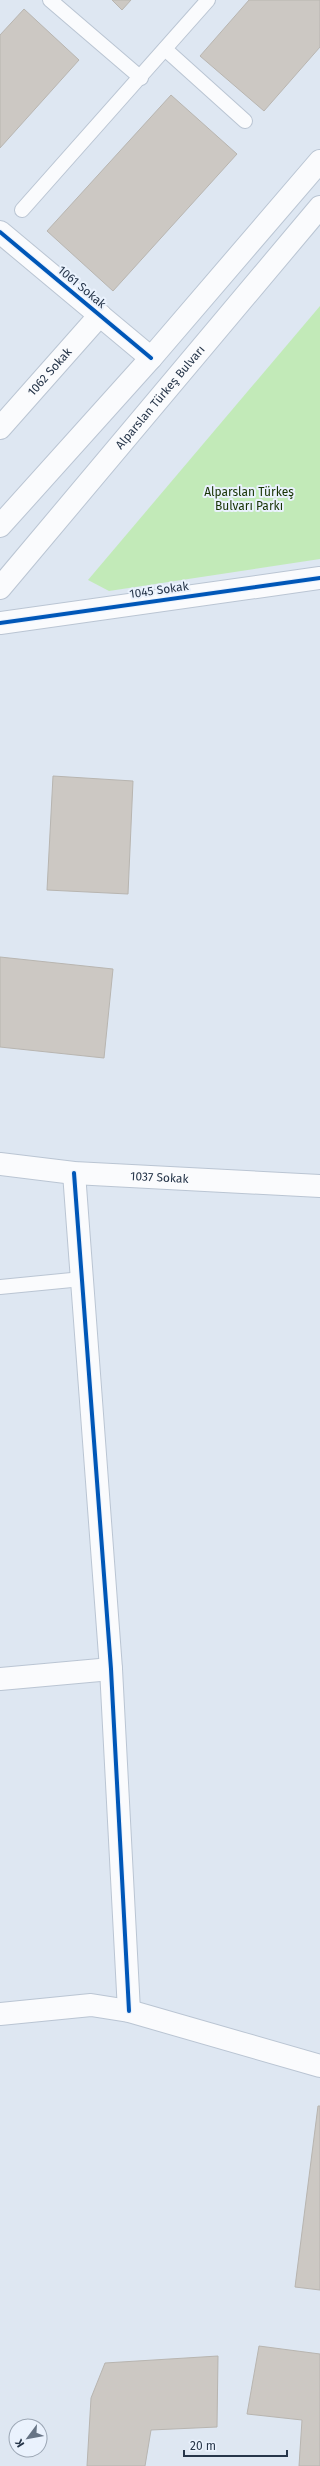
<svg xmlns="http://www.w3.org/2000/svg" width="320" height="2466" viewBox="0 0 320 2466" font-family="'Fira Sans',sans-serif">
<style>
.green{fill:#c2eab8}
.building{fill:#ccc8c3;stroke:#b8b5b0}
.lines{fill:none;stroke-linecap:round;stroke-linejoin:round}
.lane-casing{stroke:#bac5d3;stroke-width:16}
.street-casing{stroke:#bac5d3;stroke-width:24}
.secondary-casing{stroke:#bac5d3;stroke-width:24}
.lane{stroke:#fafbfd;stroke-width:14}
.street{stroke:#fafbfd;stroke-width:22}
.secondary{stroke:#fafbfd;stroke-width:22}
.cycleway-casing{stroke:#eaf2fd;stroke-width:6}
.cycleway{stroke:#0057b8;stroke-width:4}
.labels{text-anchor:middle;stroke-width:4;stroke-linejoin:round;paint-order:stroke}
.street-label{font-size:12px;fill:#27364a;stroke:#eaf2fd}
.park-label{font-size:12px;fill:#173203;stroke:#eaf2fd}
</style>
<rect width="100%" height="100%" fill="#dee7f2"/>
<polygon class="green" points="320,306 320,559 109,591 88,580"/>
<g class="building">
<polygon points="112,0 131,0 122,10"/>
<polygon points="249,0 320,0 320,47 264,111 200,56"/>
<polygon points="24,9 79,60 0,148 0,35"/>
<polygon points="171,95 237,154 113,291 47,231"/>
<polygon points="53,776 133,781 128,894 47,890"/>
<polygon points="0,957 113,969 104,1058 0,1047"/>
<polygon points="318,2106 320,2106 320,2290 295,2287"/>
<polygon points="259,2346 320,2354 320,2466 299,2466 302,2420 247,2414"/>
<polygon points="218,2356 217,2427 151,2430 145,2466 87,2466 91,2398 105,2363"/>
</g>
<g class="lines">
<defs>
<g id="lane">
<polyline points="50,0 141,78"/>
<polyline points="165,49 245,121"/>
<polyline points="22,210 208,0"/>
<polyline points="0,1287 82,1279"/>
</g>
<g id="street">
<polyline points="0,232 151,358"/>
<path id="s1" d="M0 428 100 315"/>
<polyline points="0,623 320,578"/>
<path id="s2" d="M0 1164 74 1173 320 1186"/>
<polyline points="74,1173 111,1669 129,2011"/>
<polyline points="0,1679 111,1669"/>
<polyline points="0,2014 91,2005 129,2011 320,2066"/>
</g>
<g id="secondary">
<polyline points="0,526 151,358 320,161"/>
<path id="s3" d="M0 588 320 207"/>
</g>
</defs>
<use href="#lane" class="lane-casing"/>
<use href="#street" class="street-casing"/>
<use href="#secondary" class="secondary-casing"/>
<use href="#lane" class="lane"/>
<use href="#street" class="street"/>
<use href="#secondary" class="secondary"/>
<defs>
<g id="cycleway">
<polyline points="0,232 151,358"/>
<polyline points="0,623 320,578"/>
<polyline points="74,1173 111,1669 129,2011"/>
</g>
</defs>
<use href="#cycleway" class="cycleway-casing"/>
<use href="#cycleway" class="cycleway"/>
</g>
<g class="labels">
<g class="street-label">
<text transform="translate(82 287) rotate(40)" y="4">1061 Sokak</text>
<text dy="4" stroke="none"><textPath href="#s1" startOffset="75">1062 Sokak</textPath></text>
<text dy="4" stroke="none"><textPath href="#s3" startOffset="249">Alparslan Türkeş Bulvarı</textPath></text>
<text transform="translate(159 590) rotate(-8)" y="4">1045 Sokak</text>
<text dy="4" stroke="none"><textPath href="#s2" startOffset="160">1037 Sokak</textPath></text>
</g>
<g class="park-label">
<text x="249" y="496">Alparslan Türkeş<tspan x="249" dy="14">Bulvarı Parkı</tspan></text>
</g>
</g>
<g transform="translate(28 2438) rotate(238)"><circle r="19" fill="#eaf2fd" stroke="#9ca7b5"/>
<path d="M0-3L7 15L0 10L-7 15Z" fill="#677485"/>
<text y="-6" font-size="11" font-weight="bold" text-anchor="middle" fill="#27364a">K</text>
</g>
<path d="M184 2450v6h103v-6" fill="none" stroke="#27364a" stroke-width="2"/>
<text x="190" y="2450" font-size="12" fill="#27364a" stroke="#eaf2fd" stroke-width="3" paint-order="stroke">20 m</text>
</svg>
